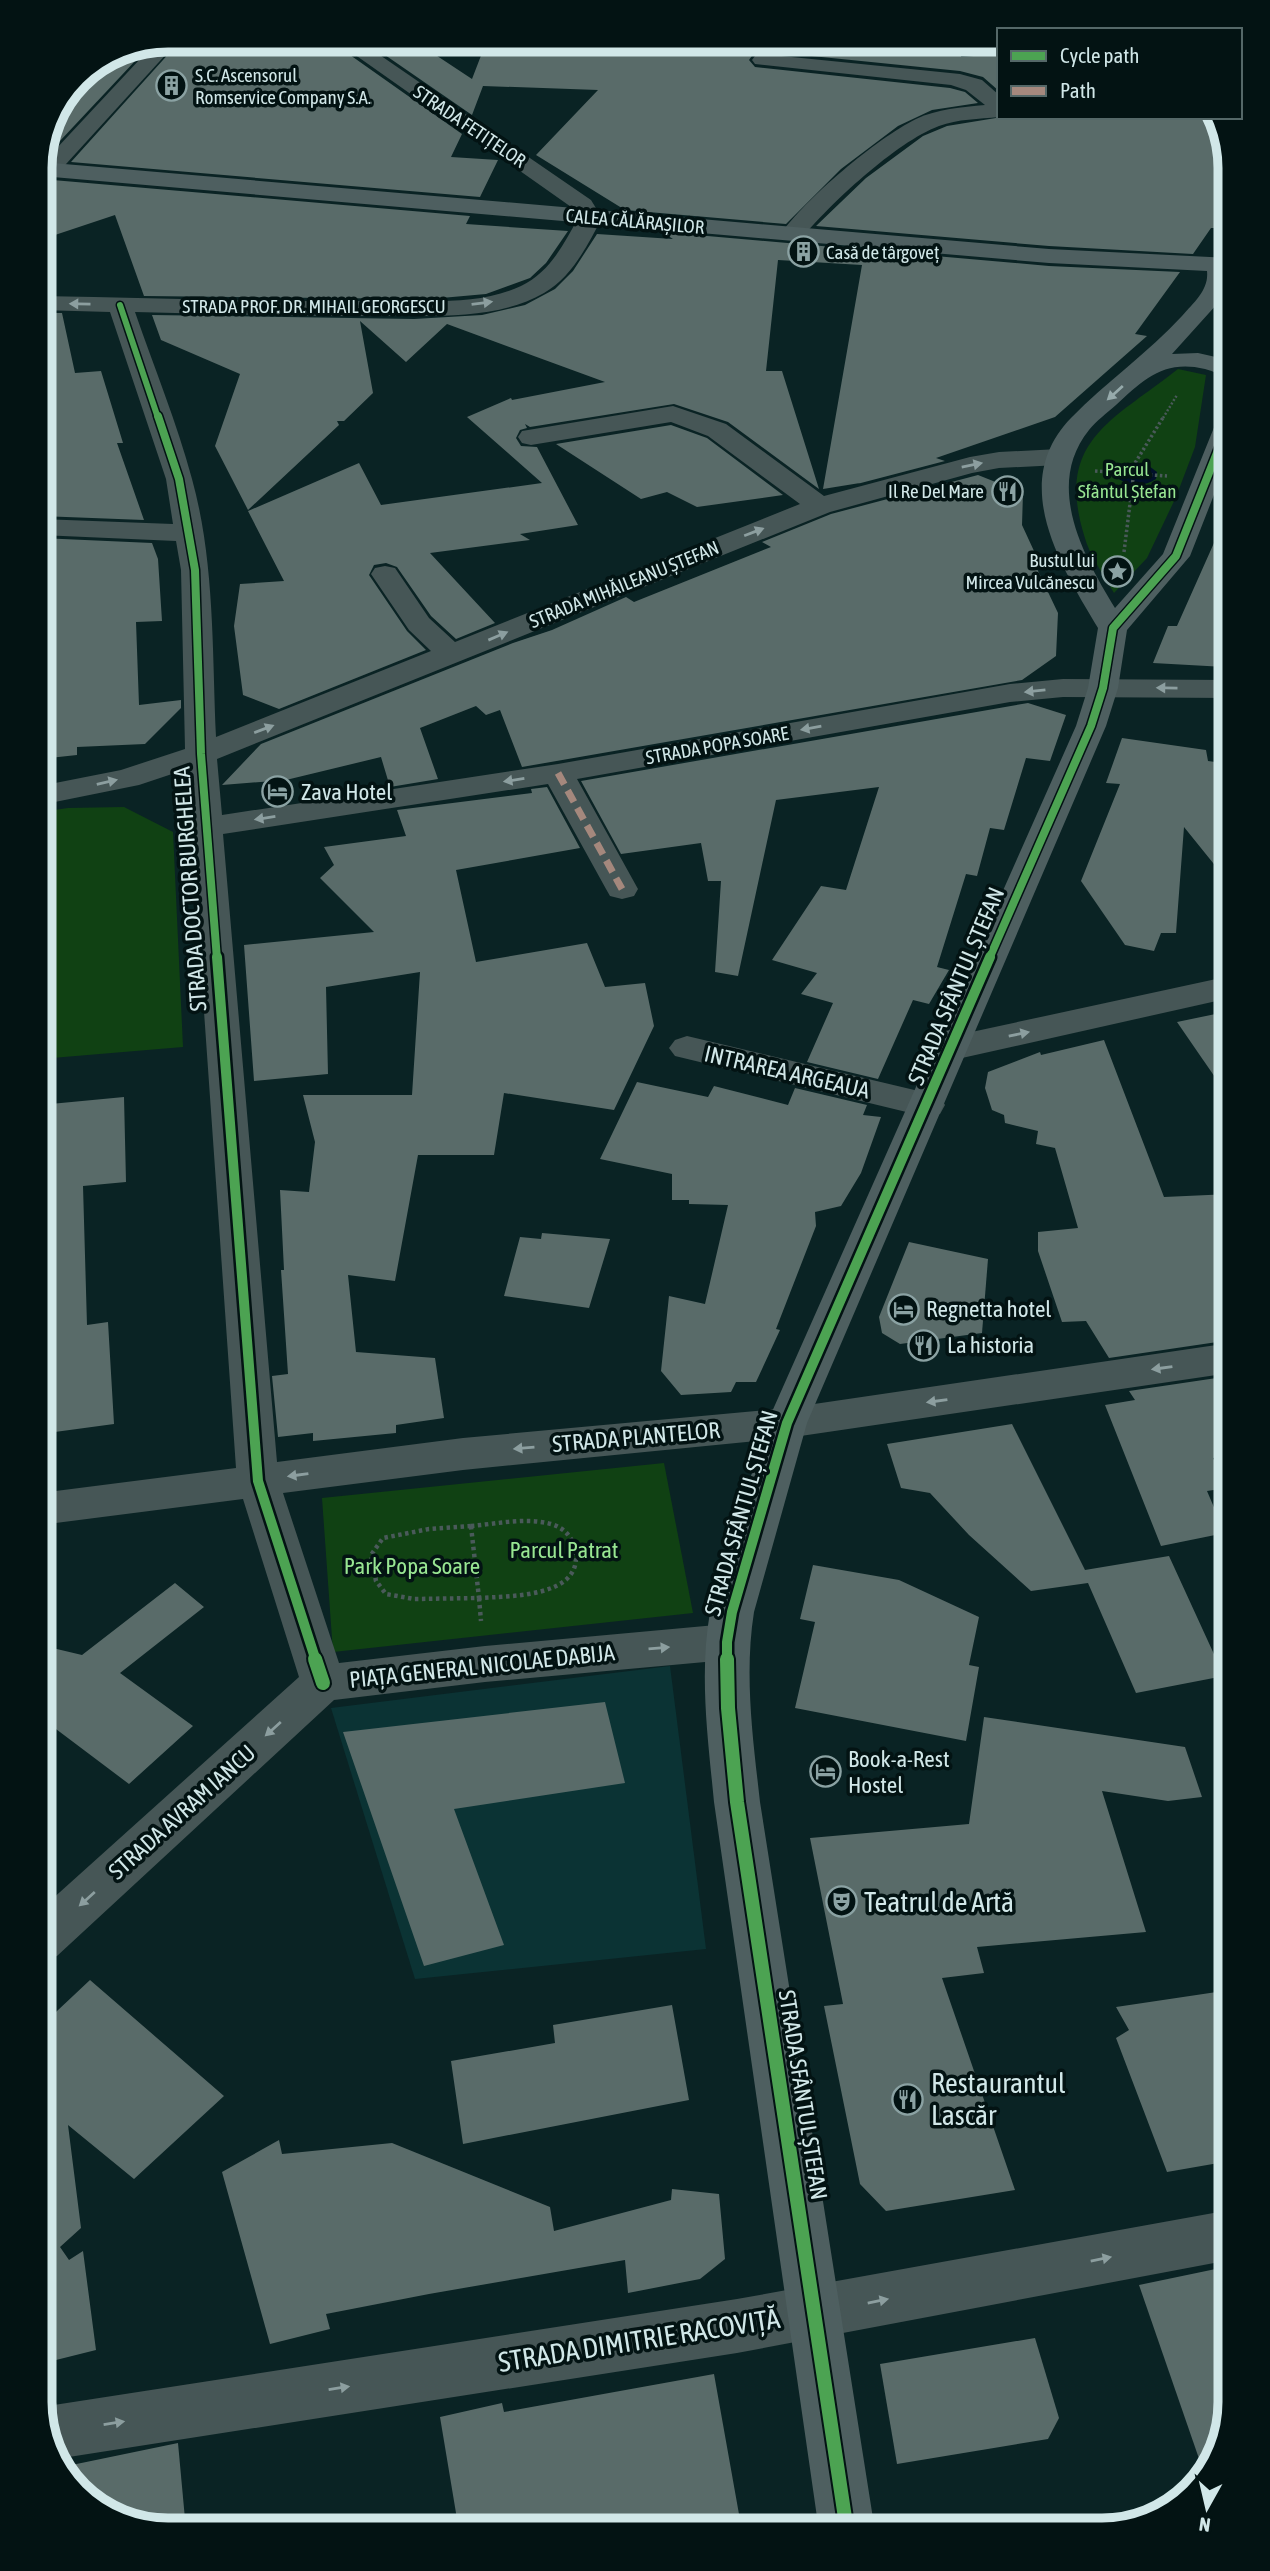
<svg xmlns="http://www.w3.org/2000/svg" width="1270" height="2571" viewBox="0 0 1270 2571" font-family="'Asap Condensed',sans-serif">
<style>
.built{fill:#0b3334}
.green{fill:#104113}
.water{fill:#01102a}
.building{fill:#596b69}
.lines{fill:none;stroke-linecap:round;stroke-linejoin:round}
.path-far2{stroke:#4a5a5a;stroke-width:2.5;stroke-dasharray:2 2;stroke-linecap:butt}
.path-far1{stroke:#4a5a5a;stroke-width:3.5;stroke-dasharray:2.5 2.5;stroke-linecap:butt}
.path{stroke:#4a5a5a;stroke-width:4.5;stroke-dasharray:3.5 3.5;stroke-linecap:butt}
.street{fill:#465656;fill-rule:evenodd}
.secondary{fill:#4e5f60;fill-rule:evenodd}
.quiet{stroke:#a5887d;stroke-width:7;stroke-dasharray:13 7;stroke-linecap:butt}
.cycleway-far3-casing{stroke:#031313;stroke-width:9}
.cycleway-far2-casing{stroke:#031313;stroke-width:11}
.cycleway-far1-casing{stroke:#031313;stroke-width:15}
.cycleway-casing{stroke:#031313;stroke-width:18}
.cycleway-far3{stroke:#4ca352;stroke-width:6}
.cycleway-far2{stroke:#4ca352;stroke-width:8}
.cycleway-far1{stroke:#4ca352;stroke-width:10}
.cycleway{stroke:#4ca352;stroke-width:14}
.oneway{fill:#8c9e9f}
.oneway2{fill:#96aaab}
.labels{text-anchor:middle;stroke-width:7;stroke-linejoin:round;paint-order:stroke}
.far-poi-label{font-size:19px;fill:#d1e7e8;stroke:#031313;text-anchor:start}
.far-street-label{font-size:19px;fill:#d1e7e8;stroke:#031313}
.far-park-label{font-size:19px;fill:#98e692;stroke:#031313}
.poi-label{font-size:23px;fill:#d1e7e8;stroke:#031313;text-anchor:start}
.street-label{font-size:23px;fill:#d1e7e8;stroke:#031313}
.park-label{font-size:23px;fill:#98e692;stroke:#031313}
.near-poi-label{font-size:28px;fill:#d1e7e8;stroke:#031313;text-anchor:start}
.near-street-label{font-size:28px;fill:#d1e7e8;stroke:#031313}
.rim{fill:none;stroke:#d1e7e8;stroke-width:9}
</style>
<rect width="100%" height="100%" fill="#0a2324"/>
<polygon class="built" points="670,1666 706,1949 415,1979 331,1708"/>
<g class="green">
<path d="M1178 369 1206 375 1195 447 1176 497 1147 558 1114 593C1104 575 1089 555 1084 535 1055 440 1114 420 1178 369Z"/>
<polygon points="124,807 173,832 183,1047 40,1059 40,812 68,808"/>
<polygon points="664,1463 693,1613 333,1652 322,1498"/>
</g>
<path class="water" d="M1135 463 1149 466 1157 472 1156 479C1143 488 1125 486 1114 475L1118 466Z"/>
<g class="building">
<polygon points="181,40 317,40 329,53 343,50 462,134 451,157 498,160 480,197 71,162"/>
<polygon points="387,40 413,40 472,79 487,40 842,40 963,49 961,57 999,54 999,91 983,77 960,71 762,51 754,53 749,60 755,67 950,88 965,92 978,103 932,110 898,126 841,169 786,224 625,210 536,155 598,90 483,86 472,115 369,44"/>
<polygon points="151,44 43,159 41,159 78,78 120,50"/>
<polygon points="1002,117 1218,117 1230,169 1230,228 1211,228 1193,254 1049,246 816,226 866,178 923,136 947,126"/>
<polygon points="41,179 470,216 466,224 568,231 546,263 530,278 486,294 430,299 144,296 115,215 40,240"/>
<polygon points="662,232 1049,266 1180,272 1135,334 1147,336 1055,417 936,458 945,461 857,484 860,483 823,489 862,265 778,260 766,371 782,371 819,489 728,422 674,404 530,427 525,424 527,428 520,430 516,438 521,446 537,447 578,525 520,534 530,540 430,553 495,623 456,639 431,616 397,567 386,563 374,565 369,575 407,631 426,650 279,709 243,695 234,626 240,584 284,581 248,511 359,463 381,505 542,483 467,417 511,398 512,400 605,382 447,324 406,362 360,321 373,393 344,421 337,421 339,425 248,510 215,446 240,374 161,340 152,315 414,319 482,315 525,305 555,289 573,271 597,234 673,239"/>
<polygon points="40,313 62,313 75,373 101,371 123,443 117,443 144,520 40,516"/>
<polygon points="671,425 707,438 783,495 697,507 667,492 641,499 556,444"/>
<polygon points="978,475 1023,493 1022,525 1034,551 1029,552 1058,613 1056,656 1022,680 522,767 500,710 486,715 476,706 420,728 438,779 390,787 381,757 286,780 222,785 261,744 513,643 552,630 626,597 634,602 771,547 762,542 831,514"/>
<polygon points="1230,507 1230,649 1225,648 1225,667 1153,663 1168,626 1177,626"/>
<polygon points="40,538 152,543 158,559 162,621 136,622 139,705 181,700 181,708 145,744 77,747 77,755 40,759"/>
<polygon points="1028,703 1066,715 1050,761 1026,758 1004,830 990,828 977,876 966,874 937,967 949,970 929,1004 913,1000 878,1079 807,1062 833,1003 801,994 817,973 772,960 821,886 846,890 879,787 776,800 738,976 715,972 721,881 708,881 701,843 621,854 581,781"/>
<polygon points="1122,738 1206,750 1208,761 1230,764 1230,884 1184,827 1176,933 1161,933 1154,951 1125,945 1081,881 1120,784 1106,783"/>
<polygon points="547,787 580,848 456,870 476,962 587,943 605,987 645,983 654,1026 614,1110 504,1093 494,1155 418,1155 395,1281 348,1275 356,1352 435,1358 444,1418 396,1425 396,1433 313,1441 313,1433 278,1437 272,1376 288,1374 281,1270 284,1270 280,1190 309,1192 315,1142 303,1095 412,1095 420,972 326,987 328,1074 254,1081 244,945 374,932 320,878 334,865 324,847 406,836 397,810 532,793 531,789"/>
<polygon points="1230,1011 1230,1099 1177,1022"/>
<polygon points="1104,1040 1164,1197 1230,1194 1230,1311 1214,1313 1224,1341 1109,1358 1086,1321 1062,1322 1038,1251 1038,1232 1078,1228 1055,1148 1036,1144 1038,1131 1005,1123 1004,1115 992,1110 985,1088 988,1072 1040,1052 1041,1055"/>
<polygon points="637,1082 708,1097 714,1086 788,1105 795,1088 867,1105 863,1115 881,1117 861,1173 841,1206 815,1212 816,1226 776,1329 780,1330 756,1382 736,1382 731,1392 681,1395 661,1371 669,1296 705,1304 728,1205 689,1204 689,1200 672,1200 672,1174 600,1159"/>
<polygon points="124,1097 126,1182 83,1186 87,1325 108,1322 114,1424 40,1434 40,1105"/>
<polygon points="542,1233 610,1239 589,1308 504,1296 520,1237 541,1239"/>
<polygon points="909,1242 988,1259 982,1333 900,1344 882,1333 879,1317"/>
<polygon points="1230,1376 1230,1455 1213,1458 1227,1488 1207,1491 1225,1533 1161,1546 1105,1405 1135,1400 1129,1391"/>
<polygon points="1012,1424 1085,1570 1169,1556 1224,1676 1136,1693 1088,1583 1031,1591 969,1535 930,1493 901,1488 887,1444"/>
<polygon points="813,1565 899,1580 979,1617 969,1665 979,1667 966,1741 795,1708 815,1622 800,1619"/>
<polygon points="175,1583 204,1607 120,1673 193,1726 129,1784 40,1717 40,1645 82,1655"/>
<polygon points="605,1702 625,1783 454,1809 504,1945 424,1966 343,1732"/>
<polygon points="984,1717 1185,1747 1202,1797 1168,1801 1102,1791 1146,1932 977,1947 984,1973 942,1978 1015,2190 886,2211 860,2184 824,2006 843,2004 810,1838 969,1824"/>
<polygon points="90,1980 224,2096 134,2179 68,2125 81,2228 60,2247 69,2260 83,2251 96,2350 40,2364 40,2109 46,2108 40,2104 40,2027"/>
<polygon points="1230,1990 1230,2161 1167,2172 1116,2038 1129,2030 1116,2007"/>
<polygon points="672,2005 689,2100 463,2144 451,2061 555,2043 553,2025"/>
<polygon points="279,2140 282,2154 392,2143 550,2207 554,2231 671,2200 672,2189 719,2194 725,2259 700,2279 628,2293 625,2260 429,2294 326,2314 330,2329 270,2344 222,2172"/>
<polygon points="1230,2266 1230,2402 1205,2476 1139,2285"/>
<polygon points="1035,2338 1059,2418 1048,2439 897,2464 880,2364"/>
<polygon points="714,2374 742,2531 459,2531 440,2417 502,2403 504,2412"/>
<polygon points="178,2443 186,2530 161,2530 91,2504 62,2467"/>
</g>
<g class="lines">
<polyline class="path-far2" points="1163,418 1177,395"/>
<g class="path-far1">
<polyline points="1095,471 1167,476"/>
<polyline points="1124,552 1135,463 1164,416"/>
</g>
<g class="path">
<polyline points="471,1526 479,1598"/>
<polyline points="471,1526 429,1529 383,1538 371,1555 376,1581 386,1594 414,1599 479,1598"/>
<path d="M471 1526C496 1524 526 1517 551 1524 564 1528 572 1536 575 1550 585 1598 508 1596 479 1598"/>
<polyline points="479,1598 481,1621"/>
</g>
<g class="street">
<polygon points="169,40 179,40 56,175 41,175 41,165 155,43"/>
<path d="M334 40H358L591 200 602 218C587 246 572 277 544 293 494 322 426 315 370 316 292 316 213 314 135 312 154 367 177 423 192 479 215 562 212 651 216 737L431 651 409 630 371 574 375 568 385 566 395 568 429 618 455 642 800 504 708 436 671 422 531 445 522 443 518 437 522 431 673 406 726 424 824 496 970 457 999 452 1059 449 1068 451 1072 457 1068 463 1059 465 999 468 972 473 830 512 217 759 222 815 558 764 1010 684 1063 679 1230 680V698L1063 697 1010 702 577 779 638 889 634 896 622 899 610 896 606 889 548 784 223 834 277 1462 463 1438 787 1408 1230 1343V1373L787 1438 463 1470 283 1493 339 1663 485 1646 727 1624 742 1629 749 1642 742 1655 727 1660 485 1682 334 1700 57 1956 40 1962V1910L299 1677 243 1499 40 1525V1493L236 1468 187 769 139 785 40 805V786L121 770 185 749 181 570 176 541 40 535V519L173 524 166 479 110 312 40 310V296C152 298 263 302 375 301 422 300 477 307 521 286 550 272 564 244 578 218L574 209Z"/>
<path d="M762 54 960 74 982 80 999 95V117C979 119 958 119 939 126 896 142 830 204 800 240H784L780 235C806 198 876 139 916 119 937 109 962 107 985 105L966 90 951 85 755 64 752 60 755 56Z"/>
<polygon points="1230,976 1230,998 953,1060 941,1056 935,1048 941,1040 953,1036"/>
<polygon points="687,1036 927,1093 940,1096 945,1105 940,1114 927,1117 675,1056 669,1048 675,1040"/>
<polygon points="1230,2210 1230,2260 737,2353 56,2459 50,2451 41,2407 737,2299"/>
</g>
<path class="secondary" d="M41 162 1049 249 1230 258 1227 293 1172 354 1198 353 1229 360 1230 379C1221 376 1214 371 1205 369 1164 359 1143 380 1116 405 1107 413 1096 421 1089 430 1044 486 1084 557 1115 608L1163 554 1217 420 1221 414 1230 412V454L1190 556 1127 630 1118 688 1106 726 807 1423 754 1612C744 1675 753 1739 760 1802L875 2531H819L714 1802C708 1739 699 1675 710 1612L767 1423 1076 726 1088 688 1098 628C1061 566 1008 483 1071 418 1106 382 1148 353 1182 316 1194 302 1209 290 1207 271L1049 263 41 176Z"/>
<polyline class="quiet" points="558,773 622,889"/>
<defs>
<polyline id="cycleway-far3" points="120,305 158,418"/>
<g id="cycleway-far2">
<polyline points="158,416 179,479 195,570 201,754 217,959"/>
<polyline points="989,959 1091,726 1103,688 1113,628 1176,556 1230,420"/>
</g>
<g id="cycleway-far1">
<polyline points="217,957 258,1481 316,1661"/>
<polyline points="727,1661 727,1642 732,1612 787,1423 990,957"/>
</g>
<g id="cycleway">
<polyline points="315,1659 323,1683"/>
<polyline points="727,1659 728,1708 737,1802 847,2531"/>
</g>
</defs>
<use href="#cycleway-far3" class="cycleway-far3-casing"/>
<use href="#cycleway-far2" class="cycleway-far2-casing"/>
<use href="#cycleway-far1" class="cycleway-far1-casing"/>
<use href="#cycleway" class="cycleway-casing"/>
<use href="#cycleway-far3" class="cycleway-far3"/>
<use href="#cycleway-far2" class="cycleway-far2"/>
<use href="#cycleway-far1" class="cycleway-far1"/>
<use href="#cycleway" class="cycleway"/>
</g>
<defs><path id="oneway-solid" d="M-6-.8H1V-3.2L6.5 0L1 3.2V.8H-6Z" transform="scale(1.75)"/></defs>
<g class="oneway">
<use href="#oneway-solid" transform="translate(482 303) rotate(-7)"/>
<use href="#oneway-solid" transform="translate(80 304) rotate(-179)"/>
<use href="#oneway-solid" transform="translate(972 465) rotate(-11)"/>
<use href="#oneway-solid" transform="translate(754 532) rotate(-21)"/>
<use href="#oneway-solid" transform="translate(498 636) rotate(-23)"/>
<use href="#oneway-solid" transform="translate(1167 688) rotate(-179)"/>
<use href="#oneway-solid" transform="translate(1035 691) rotate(174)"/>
<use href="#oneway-solid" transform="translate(811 728) rotate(170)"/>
<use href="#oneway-solid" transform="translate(264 729) rotate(-21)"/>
<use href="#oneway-solid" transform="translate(514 780) rotate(171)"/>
<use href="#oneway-solid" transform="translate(107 782) rotate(-13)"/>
<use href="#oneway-solid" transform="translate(265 818) rotate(171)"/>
<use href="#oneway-solid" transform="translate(1019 1034) rotate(-12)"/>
<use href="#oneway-solid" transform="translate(1162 1368) rotate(172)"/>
<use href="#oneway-solid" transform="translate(937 1401) rotate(172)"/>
<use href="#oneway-solid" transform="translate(524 1448) rotate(175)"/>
<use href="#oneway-solid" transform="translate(298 1475) rotate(172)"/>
<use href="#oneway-solid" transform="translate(659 1648) rotate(-5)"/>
<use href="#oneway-solid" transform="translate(273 1729) rotate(138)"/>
<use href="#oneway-solid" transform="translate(87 1899) rotate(138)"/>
<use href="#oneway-solid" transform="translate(1101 2259) rotate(-11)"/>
<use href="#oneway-solid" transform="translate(878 2301) rotate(-11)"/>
<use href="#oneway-solid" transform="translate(339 2388) rotate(-9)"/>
<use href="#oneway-solid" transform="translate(114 2423) rotate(-9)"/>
</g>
<use class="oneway2" href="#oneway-solid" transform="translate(1115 393) rotate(138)"/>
<defs>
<symbol id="building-ring" viewBox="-11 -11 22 22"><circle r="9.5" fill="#031313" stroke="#8ba2a3" stroke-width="1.5"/><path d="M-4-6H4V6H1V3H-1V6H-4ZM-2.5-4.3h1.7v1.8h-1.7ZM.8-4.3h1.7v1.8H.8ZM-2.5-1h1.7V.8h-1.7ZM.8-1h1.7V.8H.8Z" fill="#8ba2a3"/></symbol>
<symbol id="restaurant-ring" viewBox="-11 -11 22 22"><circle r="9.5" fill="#031313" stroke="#8ba2a3" stroke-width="1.5"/><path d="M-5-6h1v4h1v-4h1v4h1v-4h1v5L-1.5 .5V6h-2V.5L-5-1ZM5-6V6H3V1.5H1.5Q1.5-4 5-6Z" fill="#8ba2a3"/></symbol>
<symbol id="sight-ring" viewBox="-11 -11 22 22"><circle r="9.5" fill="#031313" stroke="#8ba2a3" stroke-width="1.5"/><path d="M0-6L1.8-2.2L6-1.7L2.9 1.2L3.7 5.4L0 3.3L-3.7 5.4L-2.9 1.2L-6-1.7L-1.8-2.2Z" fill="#8ba2a3"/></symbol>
<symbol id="hotel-ring" viewBox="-11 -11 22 22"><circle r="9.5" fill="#031313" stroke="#8ba2a3" stroke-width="1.5"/><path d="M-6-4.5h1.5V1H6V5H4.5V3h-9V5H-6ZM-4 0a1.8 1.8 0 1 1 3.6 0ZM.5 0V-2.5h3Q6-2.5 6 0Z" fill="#8ba2a3"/></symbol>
<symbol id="theatre-ring" viewBox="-11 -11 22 22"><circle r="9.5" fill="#031313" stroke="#8ba2a3" stroke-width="1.5"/><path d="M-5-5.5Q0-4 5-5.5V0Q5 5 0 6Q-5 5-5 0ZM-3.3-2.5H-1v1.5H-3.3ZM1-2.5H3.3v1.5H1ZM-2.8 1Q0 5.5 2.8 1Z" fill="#8ba2a3"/></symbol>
</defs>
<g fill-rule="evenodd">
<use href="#building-ring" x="154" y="68" width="35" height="35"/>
<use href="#building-ring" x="786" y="234" width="35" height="35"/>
<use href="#restaurant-ring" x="990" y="474" width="35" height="35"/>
<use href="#sight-ring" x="1100" y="554" width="35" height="35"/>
<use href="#hotel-ring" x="260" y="774" width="35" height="35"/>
<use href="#hotel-ring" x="886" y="1292" width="35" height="35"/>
<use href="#restaurant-ring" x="906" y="1328" width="35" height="35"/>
<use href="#hotel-ring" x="808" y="1754" width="35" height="35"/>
<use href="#theatre-ring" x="824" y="1884" width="35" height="35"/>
<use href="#restaurant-ring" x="890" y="2082" width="35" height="35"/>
</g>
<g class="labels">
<g class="far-poi-label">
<text x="195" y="82">S.C. Ascensorul<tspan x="195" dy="22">Romservice Company S.A.</tspan></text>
<text x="826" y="259">Casă de târgoveț</text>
<text x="984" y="498" text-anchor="end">Il Re Del Mare</text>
<text x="1095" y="567" text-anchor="end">Bustul lui<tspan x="1095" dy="22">Mircea Vulcănescu</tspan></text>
</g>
<g class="far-street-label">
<text transform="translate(470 126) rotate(34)" y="7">STRADA FETIȚELOR</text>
<text transform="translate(635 221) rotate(5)" y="7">CALEA CĂLĂRAȘILOR</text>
<text x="314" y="313">STRADA PROF. DR. MIHAIL GEORGESCU</text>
<text transform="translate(624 584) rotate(-22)" y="7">STRADA MIHĂILEANU ȘTEFAN</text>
<text transform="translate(717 745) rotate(-10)" y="7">STRADA POPA SOARE</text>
</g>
<g class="far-park-label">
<text x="1127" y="476">Parcul<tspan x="1127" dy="22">Sfântul Ștefan</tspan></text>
</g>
<g class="poi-label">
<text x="301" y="800">Zava Hotel</text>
<text x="926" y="1317">Regnetta hotel</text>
<text x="947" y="1353">La historia</text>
<text x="848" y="1767">Book-a-Rest<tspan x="848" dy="26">Hostel</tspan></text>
</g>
<g class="street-label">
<text transform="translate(190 889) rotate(-94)" y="8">STRADA DOCTOR BURGHELEA</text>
<text transform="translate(956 986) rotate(-67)" y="8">STRADA SFÂNTUL ȘTEFAN</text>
<text transform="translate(787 1072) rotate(13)" y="8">INTRAREA ARGEAUA</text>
<text transform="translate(636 1437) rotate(-5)" y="8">STRADA PLANTELOR</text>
<text transform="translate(741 1513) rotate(-74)" y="8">STRADA SFÂNTUL ȘTEFAN</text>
<text transform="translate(482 1666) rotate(-6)" y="8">PIAȚA GENERAL NICOLAE DABIJA</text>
<text transform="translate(182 1812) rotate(-42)" y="8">STRADA AVRAM IANCU</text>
<text transform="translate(803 2095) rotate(81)" y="8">STRADA SFÂNTUL ȘTEFAN</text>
</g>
<g class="park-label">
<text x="564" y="1558">Parcul Patrat</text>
<text x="412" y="1574">Park Popa Soare</text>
</g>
<g class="near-poi-label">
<text x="864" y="1912">Teatrul de Artă</text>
<text x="931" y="2093">Restaurantul<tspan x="931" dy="32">Lascăr</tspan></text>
</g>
<g class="near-street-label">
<text transform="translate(639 2340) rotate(-9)" y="10">STRADA DIMITRIE RACOVIȚĂ</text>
</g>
</g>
<path d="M0 0H1270V2571H0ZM168 52H1102A116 116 0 0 1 1218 168V2402A116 116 0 0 1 1102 2518H168A116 116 0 0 1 52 2402V168A116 116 0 0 1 168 52Z" fill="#031313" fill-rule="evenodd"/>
<path class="rim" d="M168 52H1102A116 116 0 0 1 1218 168V2402A116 116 0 0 1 1102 2518H168A116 116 0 0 1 52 2402V168A116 116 0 0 1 168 52Z"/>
<rect x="997" y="28" width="245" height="91" fill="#031313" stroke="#556868" stroke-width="2"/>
<rect x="1011" y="51" width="35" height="10" fill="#4ca352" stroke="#556868" stroke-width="2"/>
<text x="1060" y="63" font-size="21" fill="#d1e7e8">Cycle path</text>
<rect x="1011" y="86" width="35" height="10" fill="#a5887d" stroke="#556868" stroke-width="2"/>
<text x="1060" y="98" font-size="21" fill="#d1e7e8">Path</text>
<g transform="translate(1207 2508) rotate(188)" stroke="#031313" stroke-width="5" paint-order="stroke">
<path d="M0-5L12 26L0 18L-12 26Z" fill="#d1e7e8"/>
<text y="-10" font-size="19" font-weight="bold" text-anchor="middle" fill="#d1e7e8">N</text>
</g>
</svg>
